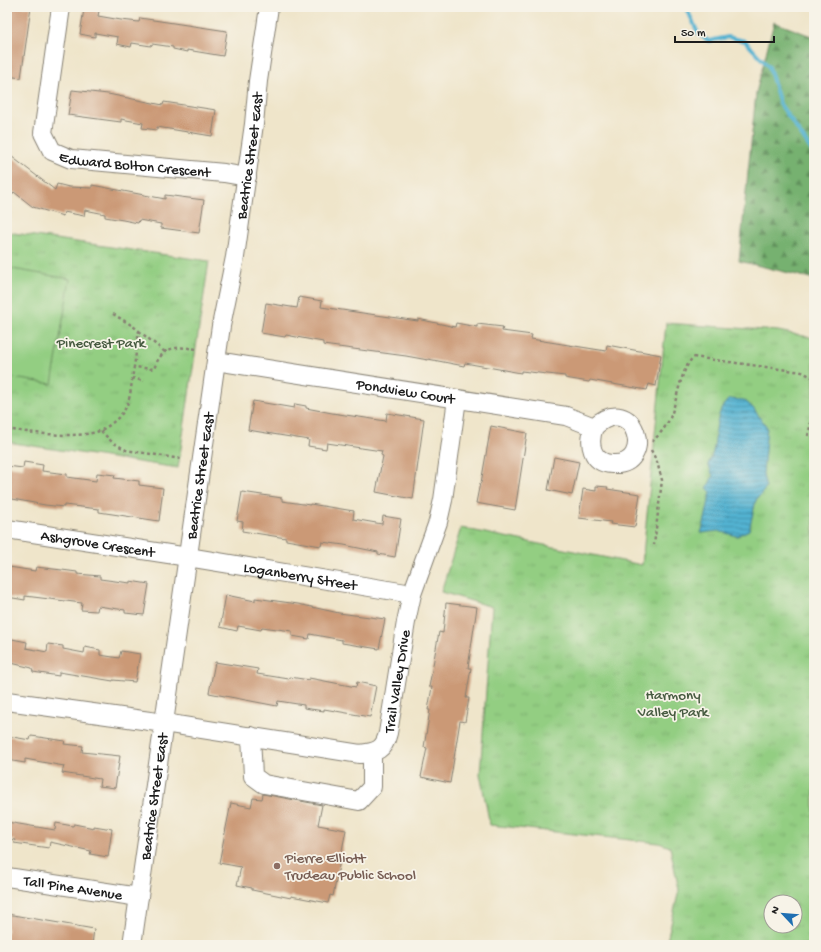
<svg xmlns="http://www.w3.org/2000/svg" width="821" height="952" viewBox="0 0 821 952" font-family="'Gochi Hand',sans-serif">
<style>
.forest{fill:url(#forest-firs);stroke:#496646}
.park{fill:url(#park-tufts);stroke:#58754f;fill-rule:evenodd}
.pitch{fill:#93ce82;stroke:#58754f}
.water{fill:url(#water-rules);stroke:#376776}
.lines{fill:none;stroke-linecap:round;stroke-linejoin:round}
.stream{stroke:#52b2d1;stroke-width:4}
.building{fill:#cb9976}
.minor-casing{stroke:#868073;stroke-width:20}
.path{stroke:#868073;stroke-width:2.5;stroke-dasharray:3 3;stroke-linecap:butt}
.minor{stroke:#fff;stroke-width:18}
.education-dot{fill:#8d6e63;stroke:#f7f3e8;stroke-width:1.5}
.labels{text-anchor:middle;stroke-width:3.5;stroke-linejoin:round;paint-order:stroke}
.street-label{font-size:15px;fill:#1c1c1c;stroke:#f7f3e8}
.park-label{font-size:15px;fill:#465a40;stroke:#f7f3e8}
.education-label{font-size:15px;fill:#785e54;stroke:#f7f3e8;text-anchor:start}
</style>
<defs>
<pattern id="forest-firs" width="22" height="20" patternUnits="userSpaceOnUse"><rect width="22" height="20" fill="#76b170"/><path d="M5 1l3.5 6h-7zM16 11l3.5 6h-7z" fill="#608f5b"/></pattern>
<pattern id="park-tufts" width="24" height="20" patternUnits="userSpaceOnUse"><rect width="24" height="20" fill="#93ce82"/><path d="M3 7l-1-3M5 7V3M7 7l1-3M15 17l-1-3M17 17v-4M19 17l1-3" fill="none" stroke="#7eb070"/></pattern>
<pattern id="water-rules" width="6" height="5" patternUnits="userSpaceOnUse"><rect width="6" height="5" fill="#52b2d1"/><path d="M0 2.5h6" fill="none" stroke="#4390a9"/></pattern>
</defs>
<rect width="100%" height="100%" fill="#f7f3e8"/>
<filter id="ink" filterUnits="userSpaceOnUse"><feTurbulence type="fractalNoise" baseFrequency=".025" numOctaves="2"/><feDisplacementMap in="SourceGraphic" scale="8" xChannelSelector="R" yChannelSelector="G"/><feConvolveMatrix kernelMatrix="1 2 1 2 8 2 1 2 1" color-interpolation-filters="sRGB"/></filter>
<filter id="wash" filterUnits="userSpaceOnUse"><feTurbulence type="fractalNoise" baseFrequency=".012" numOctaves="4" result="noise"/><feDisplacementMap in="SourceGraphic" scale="16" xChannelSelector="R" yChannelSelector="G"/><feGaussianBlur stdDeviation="0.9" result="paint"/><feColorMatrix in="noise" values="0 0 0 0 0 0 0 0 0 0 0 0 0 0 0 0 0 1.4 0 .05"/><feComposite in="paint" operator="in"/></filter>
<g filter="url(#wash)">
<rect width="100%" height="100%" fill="#efe5ca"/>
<polygon class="forest" points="774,22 814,37 814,279 739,261 756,93"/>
<g class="park">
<polygon points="7,232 209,261 178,468 7,442"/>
<path d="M666 323 778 331 814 338V945H666L679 890 670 847 659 843 490 825 480 774 492 607 441 592 461 528 642 565ZM771 902H795V926H771Z"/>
</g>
<polygon class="pitch" points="7,268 70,279 52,384 7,377"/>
<path class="water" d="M729 399 744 400 753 408 767 427 763 474 766 488 756 500 749 530 737 536 718 531 701 533C706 520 707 506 711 492L707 488 713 476 708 464C720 445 710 416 729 399Z"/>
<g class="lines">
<polyline class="stream" points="686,7 699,35 709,41 728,37 745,41 769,67 780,104 814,154"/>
</g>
<g id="blocks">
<g class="building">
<polygon points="7,7 31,7 21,78 7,76"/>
<polygon points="84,9 99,11 98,16 121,20 139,22 140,18 227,31 223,56 187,50 187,52 173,49 173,47 152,44 151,46 132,43 131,47 117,44 118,37 95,33 95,37 80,34"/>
<polygon points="72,90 108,94 163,105 164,102 216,110 212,136 157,127 157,130 142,128 143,123 121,119 121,122 68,115"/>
<polygon points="7,153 55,190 57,184 69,187 92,188 92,185 165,199 165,195 204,200 199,233 161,228 161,224 139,220 138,223 123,220 105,217 105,214 85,210 84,216 64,212 63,216 33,207 14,192 7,201"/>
<polygon points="299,297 322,301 321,307 418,321 418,319 455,327 456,323 477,327 477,324 503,327 502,331 532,335 531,339 606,351 607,345 661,355 656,386 649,384 647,390 590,380 589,382 565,378 565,376 521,371 521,373 465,363 464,366 428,359 428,360 406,356 323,345 323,342 286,335 285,337 261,333 266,303 297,308"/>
<polygon points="253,401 294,408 295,404 306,406 306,408 332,413 386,421 387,413 424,419 413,499 376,492 383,456 381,455 382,451 327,443 326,449 308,446 309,440 248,430"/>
<polygon points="491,426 527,433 515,510 476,503 480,483 481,483"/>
<polygon points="554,457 579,462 572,495 548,490"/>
<polygon points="24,462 43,465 42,471 67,474 67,477 96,481 97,473 115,475 114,478 139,481 139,485 163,488 159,521 99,512 99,509 64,505 64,507 45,505 7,498 7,466 23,468"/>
<polygon points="596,486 608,487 607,489 640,494 635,527 610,524 611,522 579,518 583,489 596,491"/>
<polygon points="242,492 282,498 282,501 310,505 310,504 354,511 353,519 382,524 383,516 401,519 395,557 378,554 378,552 344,545 322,542 321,546 286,540 286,538 242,531 243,522 237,521"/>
<polygon points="9,567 35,571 36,567 62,570 77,572 77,574 100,576 100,579 130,583 130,581 149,584 144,615 125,613 125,610 98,606 97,611 81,610 82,603 25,596 25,600 7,597"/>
<polygon points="226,595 255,601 255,598 298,604 339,613 385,619 379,649 342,643 342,640 310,634 309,639 292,636 292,631 262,627 261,630 238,626 237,631 220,627"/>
<polygon points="446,603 477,607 468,668 471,668 466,698 469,698 465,722 460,721 450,783 421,777 427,748 424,747 430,710 428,710 432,687 429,687 439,632 443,633"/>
<polygon points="12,639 27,642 26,648 47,652 48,644 63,646 63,649 84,653 85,647 100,650 100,655 119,658 121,651 140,654 135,682 113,680 113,681 59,672 59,676 33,672 32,668 7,662 7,640 11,641"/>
<polygon points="215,662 258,669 257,674 289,679 290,677 309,680 309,678 356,687 357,682 376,686 370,717 324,709 324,711 304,708 304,705 278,701 277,706 209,693"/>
<polygon points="7,736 30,740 31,736 39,737 65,741 64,744 83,746 82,752 120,756 115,788 99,786 100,779 62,773 64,766 25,759 25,763 7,760"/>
<polygon points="263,794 322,805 318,825 346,830 333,896 330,895 328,903 291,896 291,898 252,890 252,888 237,885 241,867 219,863 231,803 251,807 253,798 262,799"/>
<polygon points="7,822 55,830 56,823 73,826 74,824 94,828 94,826 112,829 108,857 90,854 91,851 50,842 49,848 14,843 15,840 7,839"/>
<polygon points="7,914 94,929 92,945 34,945 7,940"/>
</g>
</g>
</g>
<g filter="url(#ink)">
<use href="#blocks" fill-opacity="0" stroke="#868073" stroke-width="1"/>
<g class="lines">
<defs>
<g id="minor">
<path id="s1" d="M61 7 43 133 52 151 71 159 224 173 247 177"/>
<path id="s2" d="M216 361 566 416 594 427C588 443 591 463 612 464 657 467 635 389 594 427"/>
<path id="s3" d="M7 529 188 557 412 594"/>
<path id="s4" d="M7 701 164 723 360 754C377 752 384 750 388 733L406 622 412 594 438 522 443 500 457 399"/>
<polyline points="251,736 253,776 264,784 359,801 372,787 372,753"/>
<path id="s5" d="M7 877 139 897"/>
<path id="s6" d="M132 945 221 326 235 257 254 124 258 81 269 7"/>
</g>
</defs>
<use href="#minor" class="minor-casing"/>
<g class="path">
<polyline points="113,314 133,326 139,331 134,367"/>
<polyline points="139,331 165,352"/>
<polyline points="132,378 144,381"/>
<path d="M7 429C30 433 78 439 99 431 107 428 118 419 123 412 132 400 131 381 134 367L154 369C162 346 175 346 197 349"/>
<polyline points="101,431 112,442 126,450 181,459"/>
<polyline points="808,436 814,408"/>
<path d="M652 442C659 435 666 427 670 418 678 398 679 374 693 357L802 372 814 378"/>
<polyline points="651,450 657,462 662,480 654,545"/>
</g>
<use href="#minor" class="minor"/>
</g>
</g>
<circle class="education-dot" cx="277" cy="866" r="4"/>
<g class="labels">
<g class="street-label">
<text dy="5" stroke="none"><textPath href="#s6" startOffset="798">Beatrice Street East</textPath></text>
<text dy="5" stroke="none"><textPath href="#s1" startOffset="232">Edward Bolton Crescent</textPath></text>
<text dy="5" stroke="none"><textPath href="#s2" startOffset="192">Pondview Court</textPath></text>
<text dy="5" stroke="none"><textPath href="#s6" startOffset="474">Beatrice Street East</textPath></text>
<text dy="5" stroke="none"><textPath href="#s3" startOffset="92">Ashgrove Crescent</textPath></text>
<text dy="5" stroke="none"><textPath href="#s3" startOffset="297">Loganberry Street</textPath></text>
<text dy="5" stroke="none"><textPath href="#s4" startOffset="448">Trail Valley Drive</textPath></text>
<text dy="5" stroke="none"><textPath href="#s6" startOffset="150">Beatrice Street East</textPath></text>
<text dy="5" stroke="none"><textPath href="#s5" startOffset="67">Tall Pine Avenue</textPath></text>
</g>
<g class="park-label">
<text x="101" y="347">Pinecrest Park</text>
<text x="673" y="699">Harmony<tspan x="673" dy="17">Valley Park</tspan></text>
</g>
<g class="education-label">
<text x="285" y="862">Pierre Elliott<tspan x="285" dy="17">Trudeau Public School</tspan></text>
</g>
</g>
<rect width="821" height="952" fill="none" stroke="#f7f3e8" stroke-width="24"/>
<g transform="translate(783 914) rotate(296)"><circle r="19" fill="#f7f3e8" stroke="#9f9d96"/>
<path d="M0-3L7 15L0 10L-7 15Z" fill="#1f6fb2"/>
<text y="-6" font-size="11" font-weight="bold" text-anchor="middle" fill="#1c1c1c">N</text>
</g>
<path d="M675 36v6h99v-6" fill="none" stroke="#1c1c1c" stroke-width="2"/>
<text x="681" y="36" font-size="12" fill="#1c1c1c" stroke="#f7f3e8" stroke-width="3" paint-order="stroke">50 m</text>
</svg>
